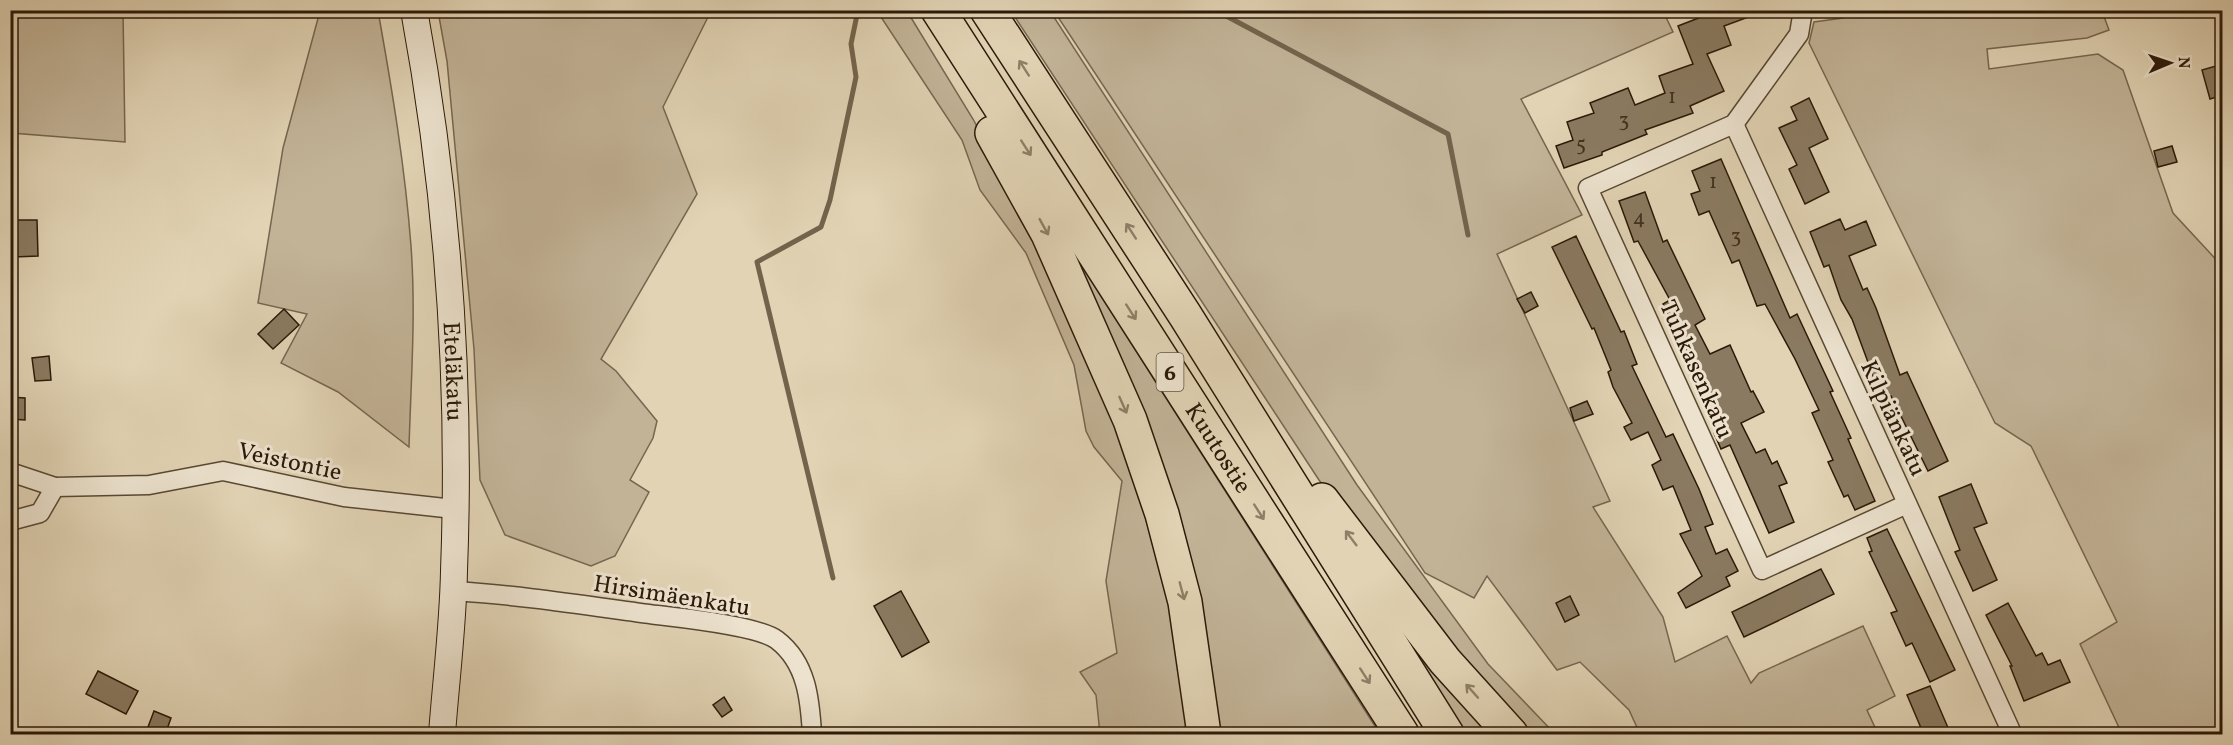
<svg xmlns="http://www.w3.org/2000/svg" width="2233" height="745" viewBox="0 0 2233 745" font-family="Vollkorn,serif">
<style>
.green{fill:#c2b397;stroke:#766650;stroke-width:1.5}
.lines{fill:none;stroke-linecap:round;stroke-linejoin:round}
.stream{stroke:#73634c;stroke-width:5}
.building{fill:#8a7a61;stroke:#2b1908;stroke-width:1.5}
.street-casing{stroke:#584833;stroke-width:21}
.secondary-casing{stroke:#2b1908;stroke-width:28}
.highway-casing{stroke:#2b1908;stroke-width:36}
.street{stroke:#ece2ce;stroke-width:18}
.secondary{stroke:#ece2ce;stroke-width:26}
.highway{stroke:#e1d3b4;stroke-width:33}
.oneway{stroke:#8f7f67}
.labels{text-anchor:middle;stroke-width:6;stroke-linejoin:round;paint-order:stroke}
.number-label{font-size:21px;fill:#43311e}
.shield{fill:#ece2ce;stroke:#655543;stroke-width:1.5}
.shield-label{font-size:22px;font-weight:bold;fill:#2b1908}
.street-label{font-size:24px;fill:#2b1908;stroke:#ece2ce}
</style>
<rect width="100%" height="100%" fill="#e1d3b4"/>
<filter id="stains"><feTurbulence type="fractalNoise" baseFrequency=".00333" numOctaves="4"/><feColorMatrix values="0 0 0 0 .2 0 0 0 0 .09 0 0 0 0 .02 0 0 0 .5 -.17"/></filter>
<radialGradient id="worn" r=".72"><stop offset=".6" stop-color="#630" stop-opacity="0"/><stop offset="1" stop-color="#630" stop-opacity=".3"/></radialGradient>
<g class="green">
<polygon points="10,11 123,11 125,142 11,133"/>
<path d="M320 11H378C392 89 405 167 411 246 416 313 411 380 409 447L338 392 281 363 307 314 258 303 283 148Z"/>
<polygon points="438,11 711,11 663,107 697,194 601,359 616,371 657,421 653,438 630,480 649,492 615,556 591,566 505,535 480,480 474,349 447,61"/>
<polygon points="877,11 910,16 973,119 1037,237 1128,451 1177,637 1192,734 1100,734 1096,695 1080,672 1117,653 1106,581 1122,481 1094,447 1086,431 1074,365 1026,253 980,190 962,140"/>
<path d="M1011 11H1050L1357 485 1488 664 1555 734H1529C1453 654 1385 568 1319 480Z"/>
<polygon points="1054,11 1663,11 1673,32 1521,99 1582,215 1497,254 1610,501 1593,507 1663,617 1675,662 1727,636 1751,683 1759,673 1863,626 1895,696 1867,710 1878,734 1640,734 1629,710 1580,662 1557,670 1487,576 1474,598 1425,573"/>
<polygon points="1860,11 2102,11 2109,30 2087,38 1987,49 1989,69 2098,54 2123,70 2173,213 2222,266 2222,734 2122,734 2080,644 2117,622 2031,446 1995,423 1809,43 1814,22 1843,18"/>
<polygon points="1050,216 1380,734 1216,734"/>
<polygon points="1377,592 1492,734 1463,734"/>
</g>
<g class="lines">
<g class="stream">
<polyline points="1215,10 1448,134 1468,235"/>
<polyline points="833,578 757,262 821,227 830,200 856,77 851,44 858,10"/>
</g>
</g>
<g class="building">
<polygon points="1719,10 1762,12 1724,26 1731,45 1707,54 1724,91 1690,106 1693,113 1645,130 1647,134 1602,152 1602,155 1564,168 1556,146 1573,140 1567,122 1594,113 1590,103 1628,88 1635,105 1665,93 1659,76 1693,64 1678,26"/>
<polygon points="2223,64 2223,95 2210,99 2202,70"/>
<polygon points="1809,98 1828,139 1809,148 1829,192 1805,204 1789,169 1797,165 1779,128 1797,120 1791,107"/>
<polygon points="2172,146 2177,162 2158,167 2154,151"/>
<polygon points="1721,159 1790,318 1797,314 1833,391 1830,392 1851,438 1848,439 1875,501 1855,510 1848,495 1844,497 1828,462 1833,460 1812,413 1819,410 1795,359 1765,304 1757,306 1739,260 1732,263 1709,211 1699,215 1691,194 1700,191 1692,171"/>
<polygon points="1645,192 1663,242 1667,240 1705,319 1695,325 1710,354 1730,345 1751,392 1753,391 1764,412 1741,423 1756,453 1765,449 1772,464 1777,461 1787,483 1779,486 1794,522 1769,533 1730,445 1721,449 1714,433 1726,426 1691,348 1687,350 1663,304 1670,300 1638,241 1634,242 1619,201"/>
<polygon points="1840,219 1845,230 1866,221 1876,245 1849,256 1863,290 1867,288 1876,308 1900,375 1907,372 1948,461 1928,471 1891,396 1882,400 1852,319 1841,300 1829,265 1824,267 1810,232"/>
<polygon points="14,220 37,220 38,256 14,257"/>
<polygon points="1576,236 1621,332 1624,331 1637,364 1632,366 1666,437 1673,434 1699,489 1713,524 1705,527 1716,554 1727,549 1738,571 1726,577 1730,586 1686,608 1678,593 1702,576 1680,534 1691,530 1673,486 1663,490 1652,465 1661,460 1648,432 1631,440 1624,427 1632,423 1613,387 1608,372 1611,370 1594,328 1592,329 1552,247"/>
<polygon points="1531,292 1538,306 1525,313 1517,299"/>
<polygon points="284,309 299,325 273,349 258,334"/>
<polygon points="49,356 51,380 35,381 32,358"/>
<polygon points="10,397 25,398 25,420 10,419"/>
<polygon points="1587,401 1593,414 1574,421 1570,408"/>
<polygon points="1971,484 1987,523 1974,528 1997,580 1973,591 1955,552 1960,550 1939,497"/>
<polygon points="1887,529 1955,670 1930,682 1912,643 1906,646 1891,613 1897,611 1869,552 1872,551 1867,538"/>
<polygon points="1821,569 1834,594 1744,637 1732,612"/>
<polygon points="901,591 929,642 902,657 874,606"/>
<polygon points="1570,596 1579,615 1565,622 1556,603"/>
<polygon points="2008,603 2036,656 2042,653 2048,665 2060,660 2070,682 2024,701 2010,666 2012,666 1986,615"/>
<polygon points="98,671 138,691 126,714 86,694"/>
<polygon points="1930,686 1949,730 1937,735 1924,735 1907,695"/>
<polygon points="724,697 732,710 722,717 713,705"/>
<polygon points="154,711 171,718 165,735 145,735"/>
</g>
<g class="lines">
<defs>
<g id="street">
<polyline points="1803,10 1799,34 1734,124 1588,188 1762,570 1907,504"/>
<polyline points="1734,124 2011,731"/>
<polyline points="10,472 55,487 149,485 223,471 344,497 454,509"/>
<polyline points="10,521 40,513 55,487"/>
<path d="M453 591C521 595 589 606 657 615 682 618 759 626 777 640 807 663 810 700 812 734"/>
</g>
<g id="secondary">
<path id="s1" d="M414 10C448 194 461 385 454 571 453 626 446 680 442 734"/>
</g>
<g id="highway">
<path id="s2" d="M938 10 1402 734"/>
<polyline points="987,10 1185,315 1447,734"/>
<polyline points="992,133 1048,234 1130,420 1162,514 1185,602 1204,734"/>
<polyline points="1322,500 1445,661 1511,734"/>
</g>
</defs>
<use href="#street" class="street-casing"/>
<use href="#secondary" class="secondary-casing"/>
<use href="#highway" class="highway-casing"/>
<use href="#street" class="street"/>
<use href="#secondary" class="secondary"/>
<use href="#highway" class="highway"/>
</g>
<defs><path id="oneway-shaft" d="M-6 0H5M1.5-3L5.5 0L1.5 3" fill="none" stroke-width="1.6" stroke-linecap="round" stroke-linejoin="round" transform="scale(1.5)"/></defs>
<g class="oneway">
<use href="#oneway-shaft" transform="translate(1024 68) rotate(-123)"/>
<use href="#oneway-shaft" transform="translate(1026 148) rotate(57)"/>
<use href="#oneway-shaft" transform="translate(1044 227) rotate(61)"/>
<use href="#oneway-shaft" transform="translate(1131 231) rotate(-123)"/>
<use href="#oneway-shaft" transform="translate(1131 312) rotate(57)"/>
<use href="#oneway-shaft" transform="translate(1123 405) rotate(66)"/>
<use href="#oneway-shaft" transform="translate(1259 512) rotate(57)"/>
<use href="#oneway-shaft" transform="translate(1351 538) rotate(-127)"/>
<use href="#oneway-shaft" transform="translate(1182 591) rotate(75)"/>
<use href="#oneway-shaft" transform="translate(1365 676) rotate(57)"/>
<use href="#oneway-shaft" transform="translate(1472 691) rotate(-132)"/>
</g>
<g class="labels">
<g class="number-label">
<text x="1672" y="103">1</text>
<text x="1624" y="126">3</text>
<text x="1581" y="150">5</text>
<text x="1713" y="188">1</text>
<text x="1639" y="224">4</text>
<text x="1736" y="242">3</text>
</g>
<rect class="shield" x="1156.5" y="353" width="27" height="38" rx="4.5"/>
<g class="shield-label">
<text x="1170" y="380">6</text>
</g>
<g class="street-label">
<text transform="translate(1697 369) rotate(66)" y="8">Tuhkasenkatu</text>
<text dy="8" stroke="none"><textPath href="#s1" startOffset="364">Eteläkatu</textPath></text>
<text transform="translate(1894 418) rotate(65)" y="8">Kilpiänkatu</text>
<text dy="8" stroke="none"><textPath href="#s2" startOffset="520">Kuutostie</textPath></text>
<text transform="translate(290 461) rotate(12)" y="8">Veistontie</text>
<text transform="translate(672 595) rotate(9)" y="8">Hirsimäenkatu</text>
</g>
</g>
<rect width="2233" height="745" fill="none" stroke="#e1d3b4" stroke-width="36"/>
<rect x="12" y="12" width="2209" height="721" fill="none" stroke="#2b1908" stroke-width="3"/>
<rect x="18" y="18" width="2197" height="709" fill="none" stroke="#2b1908" stroke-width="1.5"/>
<g transform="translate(2170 63) rotate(88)" stroke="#ece2ce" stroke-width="4.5" paint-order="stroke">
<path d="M0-4.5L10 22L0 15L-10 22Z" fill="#2b1908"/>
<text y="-9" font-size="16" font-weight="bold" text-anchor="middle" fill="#2b1908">N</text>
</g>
<rect width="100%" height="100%" filter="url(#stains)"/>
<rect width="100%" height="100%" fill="url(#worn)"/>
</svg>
